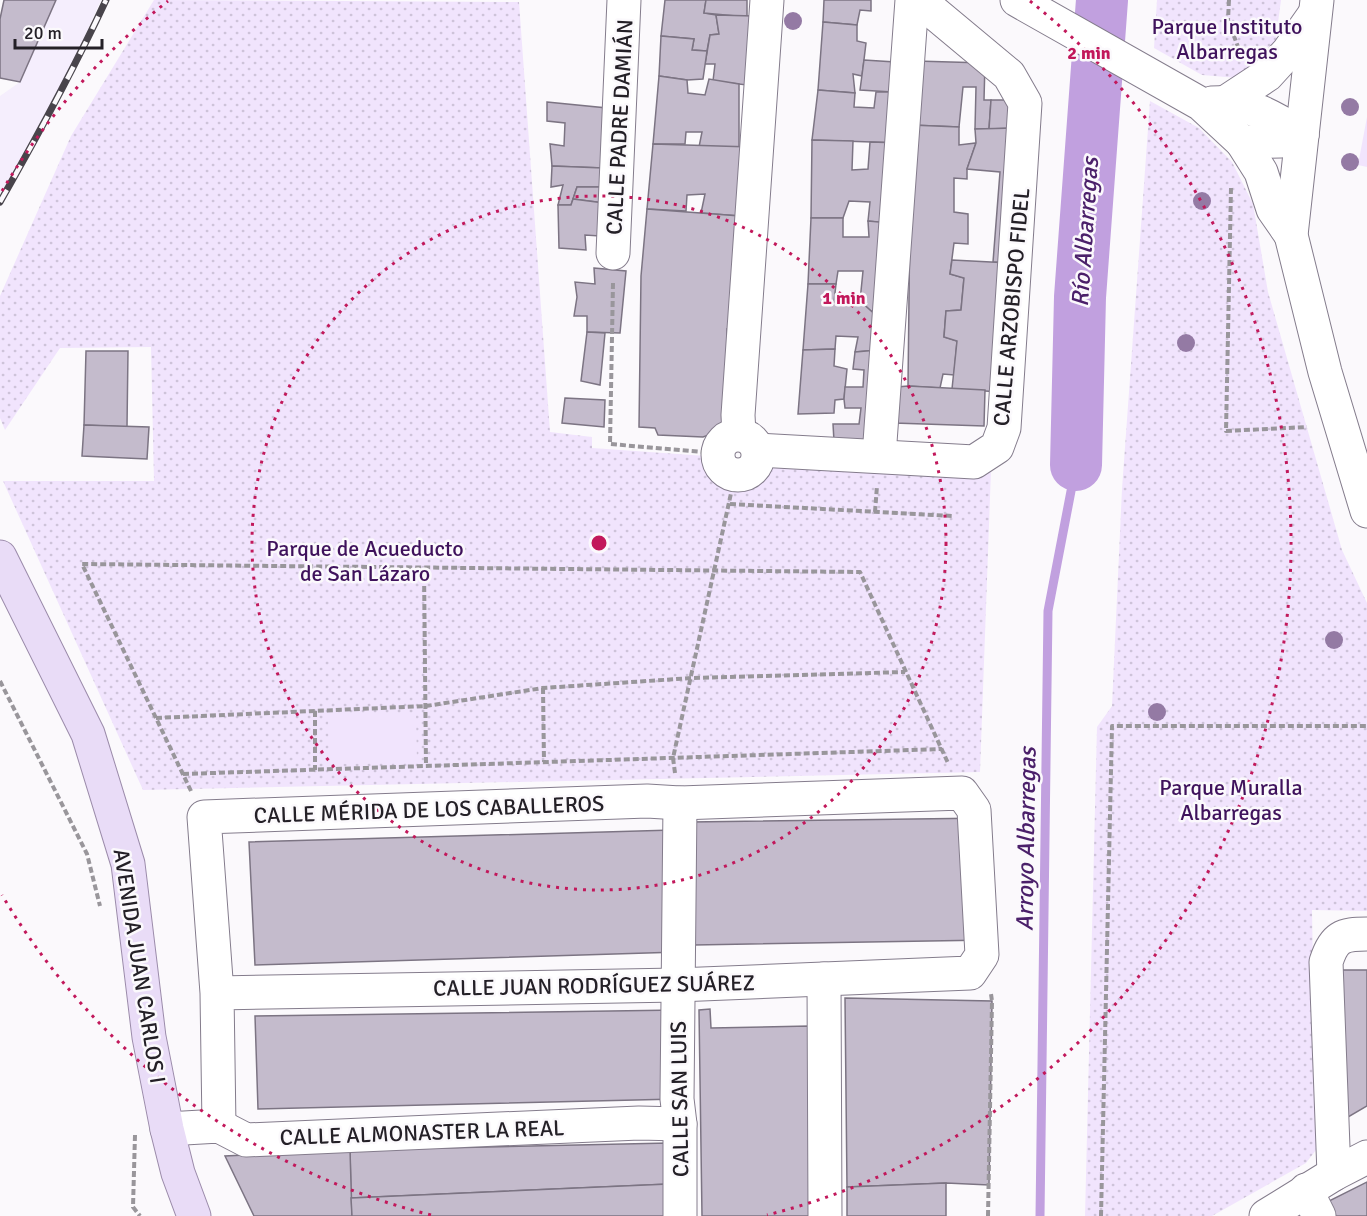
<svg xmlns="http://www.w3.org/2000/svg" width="1367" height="1216" viewBox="0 0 1367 1216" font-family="Signika,sans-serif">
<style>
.built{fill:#f5eefd}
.park{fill:url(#park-dots)}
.pitch{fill:#f1e4fd}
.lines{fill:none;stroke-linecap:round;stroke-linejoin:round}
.stream{stroke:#c1a0df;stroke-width:9}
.river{stroke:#c1a0df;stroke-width:52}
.building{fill:#c4bbcc;stroke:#7c7483;stroke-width:1.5}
.minor-casing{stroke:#847c8c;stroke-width:35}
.major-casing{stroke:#9b8baa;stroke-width:35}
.path{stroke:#99969b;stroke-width:4;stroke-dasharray:6 3;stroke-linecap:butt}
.minor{stroke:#fff;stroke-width:33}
.major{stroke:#e9dcf7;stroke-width:33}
.rail-casing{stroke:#48444b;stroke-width:7}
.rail{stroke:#fbf9fc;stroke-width:4.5;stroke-dasharray:14;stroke-linecap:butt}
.tree{fill:#947aa4}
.ring{fill:none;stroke:#c2185b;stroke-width:3;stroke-dasharray:3 6}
.labels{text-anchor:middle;stroke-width:5;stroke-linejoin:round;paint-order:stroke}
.park-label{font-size:22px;fill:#3f125c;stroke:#fbf9fc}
.street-label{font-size:22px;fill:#242027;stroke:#fbf9fc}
.water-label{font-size:24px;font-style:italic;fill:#4b206a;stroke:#fbf9fc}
.centre{fill:#c2185b;stroke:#fbf9fc;stroke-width:3}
.ring-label{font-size:18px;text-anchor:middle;font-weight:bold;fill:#c2185b;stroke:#fbf9fc;stroke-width:5;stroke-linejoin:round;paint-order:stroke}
</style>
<defs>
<pattern id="park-dots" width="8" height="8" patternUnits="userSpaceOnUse" patternTransform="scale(1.5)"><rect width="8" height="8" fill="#f1e4fd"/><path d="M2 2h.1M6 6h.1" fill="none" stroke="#cec3d9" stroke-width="1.8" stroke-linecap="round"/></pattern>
</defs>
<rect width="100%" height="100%" fill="#fbf9fc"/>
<polygon class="built" points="56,0 101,0 35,147 3,195 0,191 0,96 20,82"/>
<g class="park">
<polygon points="154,0 519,2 550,432 592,437 592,448 706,456 711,477 735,490 760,483 769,459 991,470 980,772 143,790 3,481 154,481 151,347 60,348 5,430 0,418 0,296 71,136"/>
<polygon points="1157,0 1281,0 1274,53 1250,79 1202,75 1154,48"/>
<polygon points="1150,101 1199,128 1232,162 1253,204 1268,292 1342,550 1367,603 1367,911 1312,910 1316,1150 1306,1163 1212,1216 1085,1216 1097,727 1112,706 1122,489"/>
</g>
<g class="pitch">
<polygon points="1367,117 1367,167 1358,165"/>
<polygon points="416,713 417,762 329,764 328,715"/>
</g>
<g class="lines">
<polyline class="stream" points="1040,1216 1048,611 1076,465"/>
<polyline class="river" points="1076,465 1080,297 1102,0"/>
</g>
<g class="building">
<polygon points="4,0 56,0 20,82 0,78 0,19"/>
<polygon points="665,0 706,0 704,13 716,15 719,34 710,35 707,51 692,50 694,39 661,36"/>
<polygon points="706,0 747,0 747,17 704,13"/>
<polygon points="824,0 871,0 871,11 860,10 857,25 823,22"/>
<polygon points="716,15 753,16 747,85 713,81 715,64 705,64 710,35 719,34"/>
<polygon points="823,22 857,25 857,41 866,43 862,76 853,74 855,93 818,90"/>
<polygon points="661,36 694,39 692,50 707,51 703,79 687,80 659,76"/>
<polygon points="864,60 895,62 892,92 860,90"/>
<polygon points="916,61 985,63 984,100 991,100 989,129 975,129 976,87 963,87 959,127 911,125"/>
<polygon points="659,76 687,80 688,93 705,95 709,79 739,84 739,147 699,147 702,132 686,132 685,144 653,144"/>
<polygon points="818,90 855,93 854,107 874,108 876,92 905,92 902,143 812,140"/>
<polygon points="991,100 1016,100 1015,128 989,129"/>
<polygon points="547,102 607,108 603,168 552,166 550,144 564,146 565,123 547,121"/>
<polygon points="911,125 959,127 959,145 976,143 967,169 967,179 954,178 954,212 968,214 968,244 954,243 950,274 964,278 961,310 946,311 944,337 957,341 954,375 943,374 940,388 908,386"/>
<polygon points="1015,128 1010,263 993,262 1000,172 967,169 976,143 975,129"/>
<polygon points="812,140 853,141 852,170 868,169 870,142 902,143 895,224 868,221 870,202 849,201 843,218 811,218"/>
<polygon points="653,144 751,147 740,216 701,213 705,194 687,195 686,211 647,209"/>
<polygon points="552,166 603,168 603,187 577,187 571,205 558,205 563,185 551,187"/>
<polygon points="577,187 603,187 604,203 573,199"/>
<polygon points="573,199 604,203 600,236 585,235 586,250 559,248 558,205 571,205"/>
<polygon points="647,209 740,216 735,331 727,329 726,429 703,437 658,435 655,428 639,427 641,276"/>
<polygon points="811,218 843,218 843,237 869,237 868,221 890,223 880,319 860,301 863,271 838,271 836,284 808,284"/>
<polygon points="952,260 1010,263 1001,392 952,389 957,341 944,337 946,311 961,310 964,278 950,274"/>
<polygon points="594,268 626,271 620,333 587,332 587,316 574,316 577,297 575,282 595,284"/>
<polygon points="808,284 836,284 834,302 860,301 880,319 878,350 855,352 858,337 836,336 835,349 803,350"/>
<polygon points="587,332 605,333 600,385 581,381"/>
<polygon points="835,349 834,366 847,369 844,399 835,400 834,413 798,414 803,350"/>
<polygon points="878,350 870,444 834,441 833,424 859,424 861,408 845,408 844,399 845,387 863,387 864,370 853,369 855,352"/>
<polygon points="86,351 128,351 127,427 84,425"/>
<polygon points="908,386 985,390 984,426 894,423 897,387"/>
<polygon points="565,398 605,400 604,427 562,423"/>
<polygon points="84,425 149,427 147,459 82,456"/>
<polygon points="989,818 989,940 694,945 690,822"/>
<polygon points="673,830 679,952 255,965 249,842"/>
<polygon points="1337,970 1367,970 1367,1106 1343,1120"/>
<polygon points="845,998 992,1001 989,1185 946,1183 847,1187"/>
<polygon points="710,1009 711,1028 809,1026 814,1216 702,1216 699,1010"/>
<polygon points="678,1010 677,1099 258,1109 255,1016"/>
<polygon points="669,1143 669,1184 351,1198 350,1150"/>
<polygon points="350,1150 352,1216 254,1216 225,1156"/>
<polygon points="1367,1182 1367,1216 1333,1216 1325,1203"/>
<polygon points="946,1183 946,1216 847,1216 847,1187"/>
<polygon points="669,1184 670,1216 352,1216 351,1198"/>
</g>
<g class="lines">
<defs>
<g id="minor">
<polyline points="1017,0 1201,104 1242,142 1281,141 1302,135"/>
<polyline points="1317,0 1291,235 1325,372 1367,511"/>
<polyline points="1226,102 1267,75 1288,52 1314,15"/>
<path d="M1212 103C1245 100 1275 118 1302 135"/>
<polyline points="1242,142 1261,172 1273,209 1291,235"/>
<polyline points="613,253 624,0"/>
<polyline points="739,434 738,415 767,0"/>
<circle cx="738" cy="455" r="20"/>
<polyline points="758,450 974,462 997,447 1004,428 1025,103 1009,75 919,0"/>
<polyline points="879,456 912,0"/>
<polyline points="680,803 677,1099 680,1124 680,1216"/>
<polyline points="824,979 825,1216"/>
<polyline points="217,993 677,985 970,973 982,955 974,810 962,793 680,803 647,801 204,817 217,993 219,1126"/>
<polyline points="167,1129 219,1126 246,1140 639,1123 680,1124"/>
<path d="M1334 1174 1326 962C1334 937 1342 934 1367 934"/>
<polyline points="1306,1190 1319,1216"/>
<polyline points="1266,1216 1334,1174 1367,1157"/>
</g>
<polyline id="major" points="0,557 88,734 128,864 149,1037 167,1129 178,1173 194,1216"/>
</defs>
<use href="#minor" class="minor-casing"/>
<use href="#major" class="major-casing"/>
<g class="path">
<polyline points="1229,0 1228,20 1241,55"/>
<polyline points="1231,188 1226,431 1307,427"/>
<polyline points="613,283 610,444 714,453"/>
<polyline points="730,504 953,516"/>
<polyline points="875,512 877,486"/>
<polyline points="424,568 426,766"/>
<polyline points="0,681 87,854 100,906"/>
<polyline points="543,688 544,762"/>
<polyline points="315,711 315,770"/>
<polyline points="156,718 426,706 543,688 692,678 905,672"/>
<polyline points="675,773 673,758 735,475"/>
<polyline points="183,774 942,749"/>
<polyline points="191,791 82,564 860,572 948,763"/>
<polyline points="135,1135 133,1207 140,1216"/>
<polyline points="988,1216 992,1001 991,994"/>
<polyline points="1101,1216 1112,726 1367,726"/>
</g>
<use href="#minor" class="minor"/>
<use href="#major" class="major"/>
<defs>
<path id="rail" d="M0 202C38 135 74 69 106 0"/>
</defs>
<use href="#rail" class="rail-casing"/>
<use href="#rail" class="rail"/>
</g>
<g class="tree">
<circle cx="793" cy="21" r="9"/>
<circle cx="1350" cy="107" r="9"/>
<circle cx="1350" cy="162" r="9"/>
<circle cx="1202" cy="201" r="9"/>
<circle cx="1186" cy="343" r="9"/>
<circle cx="1334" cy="640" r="9"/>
<circle cx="1157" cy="712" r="9"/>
</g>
<g class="ring">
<circle cx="599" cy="543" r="347"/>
<path d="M431 1215A693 693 0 0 1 2 895M2 191A693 693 0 0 1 168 1M1030 1A693 693 0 0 1 767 1215"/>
</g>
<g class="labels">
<g class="park-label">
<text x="1227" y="34">Parque Instituto<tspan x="1227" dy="25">Albarregas</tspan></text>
<text x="365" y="556">Parque de Acueducto<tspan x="365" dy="25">de San Lázaro</tspan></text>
<text x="1231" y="795">Parque Muralla<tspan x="1231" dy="25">Albarregas</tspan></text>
</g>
<g class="street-label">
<text transform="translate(619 127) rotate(-87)" y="8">CALLE PADRE DAMIÁN</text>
<text transform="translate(1011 307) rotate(-85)" y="8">CALLE ARZOBISPO FIDEL</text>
<text transform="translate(429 809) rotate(-2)" y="8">CALLE MÉRIDA DE LOS CABALLEROS</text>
<text transform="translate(140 966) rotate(81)" y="8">AVENIDA JUAN CARLOS I</text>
<text transform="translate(594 985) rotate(-1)" y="8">CALLE JUAN RODRÍGUEZ SUÁREZ</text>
<text transform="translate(679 1099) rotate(-91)" y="8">CALLE SAN LUIS</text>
<text transform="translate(422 1132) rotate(-2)" y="8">CALLE ALMONASTER LA REAL</text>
</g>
<g class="water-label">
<text transform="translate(1085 232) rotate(-86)" y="8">Río Albarregas</text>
<text transform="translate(1026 839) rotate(-89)" y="8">Arroyo Albarregas</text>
</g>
</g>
<circle cx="599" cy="543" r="9" class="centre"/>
<g class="ring-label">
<text x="1089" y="59">2 min</text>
<text x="844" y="304">1 min</text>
</g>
<path d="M15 39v9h87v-9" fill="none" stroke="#242027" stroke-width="3"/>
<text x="24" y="39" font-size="18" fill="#242027" stroke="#fbf9fc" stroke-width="4.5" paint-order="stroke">20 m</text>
</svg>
